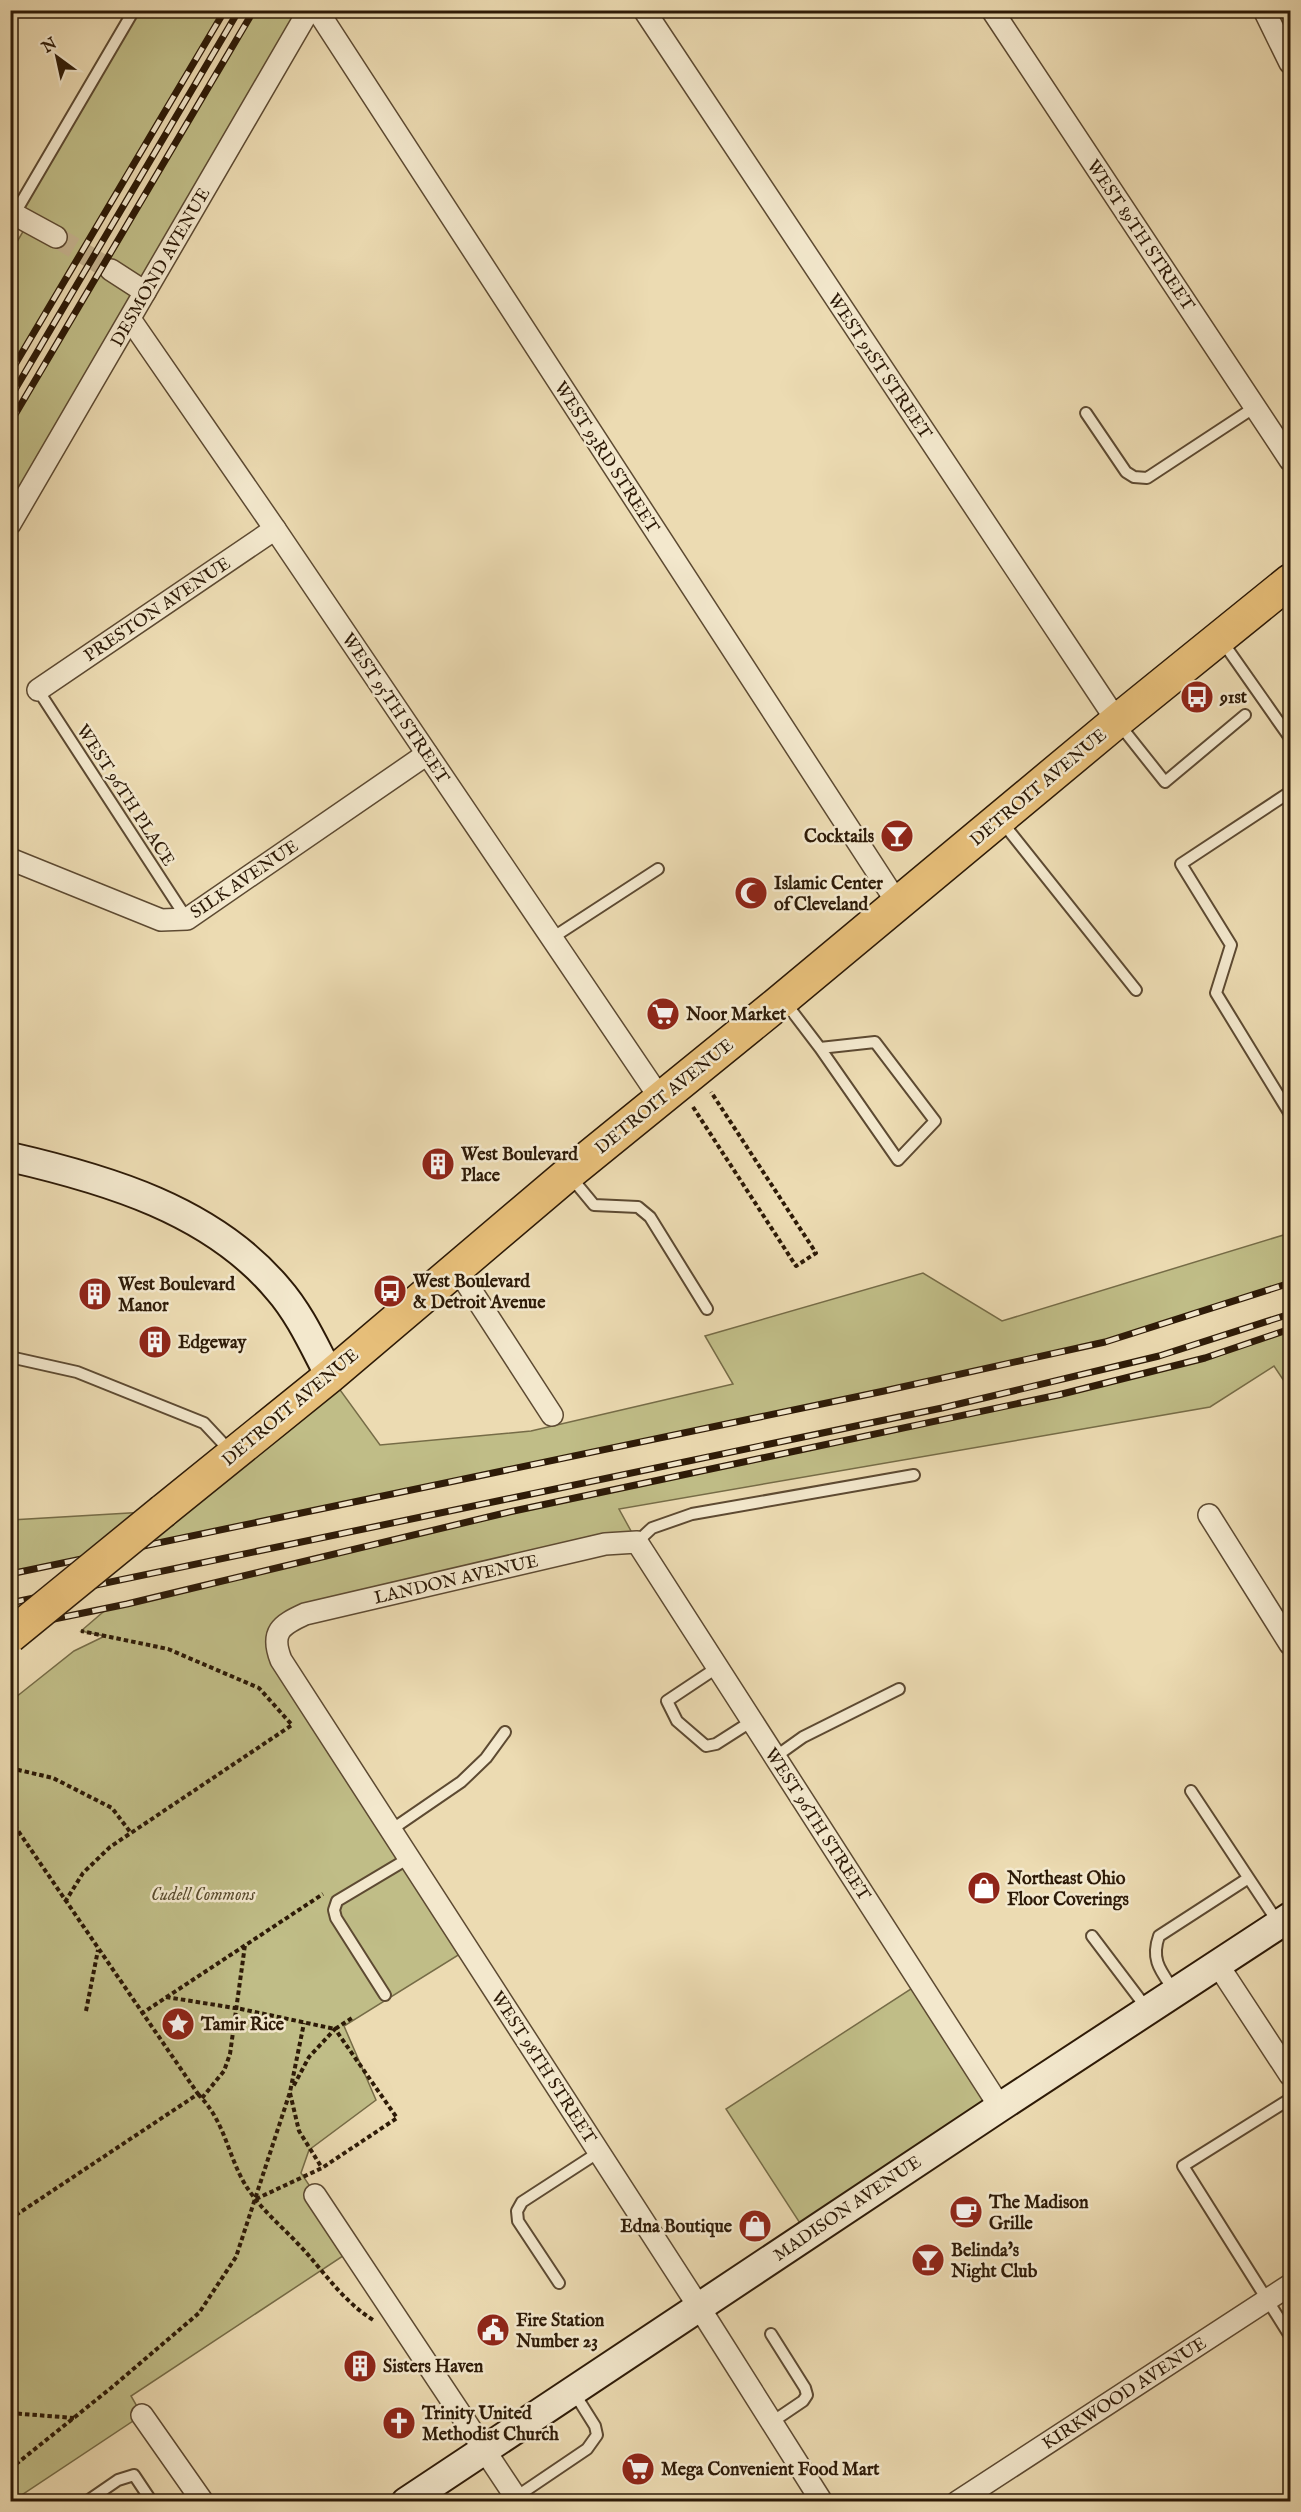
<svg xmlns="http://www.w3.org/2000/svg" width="1301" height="2512" viewBox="0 0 1301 2512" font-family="'IM FELL English',serif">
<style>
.green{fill:#c0bd87;stroke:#766c47;stroke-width:1.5}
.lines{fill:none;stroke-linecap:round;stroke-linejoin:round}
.street-tunnel{stroke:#c6b490;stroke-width:21;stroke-dasharray:21 10;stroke-linecap:butt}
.lane-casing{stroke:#5d4a32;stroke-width:14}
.street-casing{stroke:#5d4a32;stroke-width:24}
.secondary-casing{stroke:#2d1a07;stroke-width:32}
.primary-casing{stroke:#2d1a07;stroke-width:36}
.path{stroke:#2d1a07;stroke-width:4;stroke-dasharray:4.5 3;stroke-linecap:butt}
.lane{stroke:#f3e8cd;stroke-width:10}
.street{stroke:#f3e8cd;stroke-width:21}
.secondary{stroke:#f3e8cd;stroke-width:28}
.primary{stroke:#e6be79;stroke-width:33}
.rail-casing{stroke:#2d1a07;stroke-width:7}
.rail{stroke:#f3e8cd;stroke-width:4.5;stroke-dasharray:14;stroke-linecap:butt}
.primary-bridge-casing{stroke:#2d1a07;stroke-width:36;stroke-linecap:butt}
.primary-bridge{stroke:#e6be79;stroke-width:33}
.labels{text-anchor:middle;stroke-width:5;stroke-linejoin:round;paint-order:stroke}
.street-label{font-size:18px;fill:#2d1a07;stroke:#f3e8cd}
.poi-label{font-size:18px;font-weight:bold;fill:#2d1a07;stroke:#f3e8cd;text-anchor:start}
.park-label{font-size:18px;font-style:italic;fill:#594b2d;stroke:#f3e8cd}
</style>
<rect width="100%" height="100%" fill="#ecdbb2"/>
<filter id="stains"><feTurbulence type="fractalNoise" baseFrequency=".00333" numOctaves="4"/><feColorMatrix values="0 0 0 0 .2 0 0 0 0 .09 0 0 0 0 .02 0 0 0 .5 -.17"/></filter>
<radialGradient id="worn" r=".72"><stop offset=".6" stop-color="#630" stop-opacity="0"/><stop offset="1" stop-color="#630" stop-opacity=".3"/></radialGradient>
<g class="green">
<polygon points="134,11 225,11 11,373 11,252 31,218 15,213"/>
<polygon points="254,11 309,11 11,524 11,423"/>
<polygon points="1290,1233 1290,1283 1105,1342 372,1500 11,1574 11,1520 163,1511 330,1376 380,1445 531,1431 733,1384 705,1336 923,1273 1002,1321"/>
<polygon points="1290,1329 1290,1390 1274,1366 1210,1407 619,1509 637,1542 306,1614 275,1644 468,1949 344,2026 376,2100 309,2150 301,2173 352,2250 131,2396 142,2415 11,2502 11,1701 74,1651 105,1636 81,1631 109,1607 509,1512 1058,1395 1205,1358"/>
<polygon points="920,1983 1000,2107 807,2234 726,2109"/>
</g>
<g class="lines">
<polyline class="street-tunnel" points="56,237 111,270"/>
<defs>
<g id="lane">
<polyline points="15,213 134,10"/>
<polyline points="1086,413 1126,472 1134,477 1147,478 1255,407"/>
<polyline points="1222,641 1290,738"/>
<polyline points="38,690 187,919"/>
<polyline points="1119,724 1165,782 1245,715"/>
<polyline points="1290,792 1181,864 1231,945 1216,993 1290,1114"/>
<polyline points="1002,822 1136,990"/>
<polyline points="552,938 658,869"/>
<polyline points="785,1002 820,1048 898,1160 935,1121 875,1042 820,1048"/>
<polyline points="570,1176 594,1205 638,1207 650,1217 707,1309"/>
<polyline points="10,1357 77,1372 204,1423 232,1453"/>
<polyline points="637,1542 652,1528 692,1514 914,1475"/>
<polyline points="718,1667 667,1701 677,1721 706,1746 716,1744 752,1721"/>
<polyline points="775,1757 803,1737 899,1689"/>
<polyline points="1191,1791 1279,1924"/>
<polyline points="391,1830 461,1782 486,1758 505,1732"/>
<polyline points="1092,1936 1148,2010"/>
<path d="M1175 1992C1162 1972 1150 1961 1159 1936L1247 1879"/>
<polyline points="385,1995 336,1918 334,1910 337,1901 409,1858"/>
<polyline points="1290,2099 1183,2166 1290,2336"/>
<polyline points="559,2283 518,2221 517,2211 522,2202 599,2152"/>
<polyline points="771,2334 805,2388 807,2395 803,2401 772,2422"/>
<polyline points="516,2497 587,2449 597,2435 595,2426 573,2391"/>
<polyline points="86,2502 118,2480 134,2475 152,2502"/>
</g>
<g id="street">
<polyline points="317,10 898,904"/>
<polyline points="644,10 1117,721"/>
<polyline points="992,10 1290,460"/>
<polyline points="1264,10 1290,63"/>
<polyline points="10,212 56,237"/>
<polyline points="111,270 145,292"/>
<polyline points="130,319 275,529 660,1098"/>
<polyline points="10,524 309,10"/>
<polyline points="38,690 275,529"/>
<polyline points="10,859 161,920 187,919 427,754"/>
<polyline points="456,1267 552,1415"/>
<polyline points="1209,1515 1290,1644"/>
<polyline points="1218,1965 1290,2075"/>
<polyline points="315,2195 519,2502"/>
<polyline points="142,2415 203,2502"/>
<path d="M822 2502 699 2307 281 1660C270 1632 281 1625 305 1614L605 1544 637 1542 1000 2107"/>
<polyline points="957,2502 1290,2285"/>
</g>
<g id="secondary">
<path d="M10 1157C106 1179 212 1210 278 1289 300 1314 314 1346 330 1376"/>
<polyline points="406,2502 1000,2107 1290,1917"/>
</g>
<polyline id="primary" points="163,1511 330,1376 568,1174 776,1005 1117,721 1290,581"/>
</defs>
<use href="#lane" class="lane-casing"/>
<use href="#street" class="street-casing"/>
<use href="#secondary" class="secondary-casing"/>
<use href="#primary" class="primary-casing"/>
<g class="path">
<polyline points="693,1107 796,1266 816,1253 711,1092"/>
<polyline points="10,1768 53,1778 112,1808 131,1833"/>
<polyline points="10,1819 198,2094 10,2219"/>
<polyline points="65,1902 83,1873 110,1847 292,1725 259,1688 168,1649 81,1631"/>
<polyline points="166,1997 241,2009 335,2029 352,2018"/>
<polyline points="86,2011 98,1950"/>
<polyline points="141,2014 323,1894"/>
<polyline points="290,2093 299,2131 322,2168"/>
<path d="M198 2094C224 2121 226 2148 242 2179 257 2207 281 2225 302 2248 325 2273 343 2301 373 2320"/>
<polyline points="202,2098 224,2071 230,2054 245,1945"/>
<polyline points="256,2199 322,2168 397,2118 335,2029 309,2057 293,2087"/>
<polyline points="10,2413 74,2418"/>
<polyline points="10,2469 111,2388 199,2313 236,2257 290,2092 304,2023"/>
</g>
<use href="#lane" class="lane"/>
<use href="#street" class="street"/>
<use href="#secondary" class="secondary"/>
<use href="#primary" class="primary"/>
<defs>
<g id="rail">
<polyline points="10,373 225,10"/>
<polyline points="10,398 239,10"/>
<polyline points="10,423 254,10"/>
<polyline points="10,1574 884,1391 1105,1342 1290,1283"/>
<polyline points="10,1603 942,1408 1159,1356 1290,1314"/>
<polyline points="10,1628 127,1604 509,1512 1058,1395 1205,1358 1290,1329"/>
</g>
</defs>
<use href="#rail" class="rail-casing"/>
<use href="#rail" class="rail"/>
<defs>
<polyline id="primary-bridge" points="10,1636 163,1511"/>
</defs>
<use href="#primary-bridge" class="primary-bridge-casing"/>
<use href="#primary-bridge" class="primary-bridge"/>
</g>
<defs>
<symbol id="bus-disc" viewBox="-11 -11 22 22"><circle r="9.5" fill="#8f2418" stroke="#f3e8cd"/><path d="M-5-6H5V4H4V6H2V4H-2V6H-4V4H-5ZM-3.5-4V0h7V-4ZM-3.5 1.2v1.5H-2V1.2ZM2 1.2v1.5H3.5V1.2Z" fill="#fff"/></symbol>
<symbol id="bar-disc" viewBox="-11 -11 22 22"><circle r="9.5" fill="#8f2418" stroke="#f3e8cd"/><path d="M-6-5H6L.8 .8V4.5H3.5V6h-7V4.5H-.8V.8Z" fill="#fff"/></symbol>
<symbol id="mosque-disc" viewBox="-11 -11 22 22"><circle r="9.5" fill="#8f2418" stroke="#f3e8cd"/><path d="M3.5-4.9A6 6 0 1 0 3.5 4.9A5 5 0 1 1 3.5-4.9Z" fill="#fff"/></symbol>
<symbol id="supermarket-disc" viewBox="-11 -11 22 22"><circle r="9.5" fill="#8f2418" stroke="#f3e8cd"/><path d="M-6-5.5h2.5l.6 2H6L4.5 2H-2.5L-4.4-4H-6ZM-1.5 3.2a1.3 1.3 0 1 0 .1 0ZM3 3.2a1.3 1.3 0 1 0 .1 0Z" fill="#fff"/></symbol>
<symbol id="building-disc" viewBox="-11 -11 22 22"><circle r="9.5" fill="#8f2418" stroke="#f3e8cd"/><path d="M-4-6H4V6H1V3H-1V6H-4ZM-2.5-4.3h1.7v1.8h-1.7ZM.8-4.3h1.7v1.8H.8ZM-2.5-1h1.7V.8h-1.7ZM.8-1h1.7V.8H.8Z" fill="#fff"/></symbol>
<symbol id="shop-disc" viewBox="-11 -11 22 22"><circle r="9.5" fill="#8f2418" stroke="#f3e8cd"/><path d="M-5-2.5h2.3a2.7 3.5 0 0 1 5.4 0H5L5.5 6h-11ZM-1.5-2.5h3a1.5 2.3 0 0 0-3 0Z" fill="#fff"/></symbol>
<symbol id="sight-disc" viewBox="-11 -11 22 22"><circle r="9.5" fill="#8f2418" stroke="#f3e8cd"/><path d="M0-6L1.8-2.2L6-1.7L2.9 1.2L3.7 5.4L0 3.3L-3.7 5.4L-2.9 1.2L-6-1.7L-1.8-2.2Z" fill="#fff"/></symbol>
<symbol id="cafe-disc" viewBox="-11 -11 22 22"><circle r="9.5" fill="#8f2418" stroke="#f3e8cd"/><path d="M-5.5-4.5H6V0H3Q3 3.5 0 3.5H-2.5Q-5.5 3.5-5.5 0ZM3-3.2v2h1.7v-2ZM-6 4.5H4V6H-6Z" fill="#fff"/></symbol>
<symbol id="civic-disc" viewBox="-11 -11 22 22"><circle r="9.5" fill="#8f2418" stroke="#f3e8cd"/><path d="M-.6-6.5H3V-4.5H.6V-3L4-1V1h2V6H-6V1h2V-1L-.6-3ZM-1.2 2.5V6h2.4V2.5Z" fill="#fff"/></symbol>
<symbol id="church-disc" viewBox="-11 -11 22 22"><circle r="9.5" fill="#8f2418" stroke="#f3e8cd"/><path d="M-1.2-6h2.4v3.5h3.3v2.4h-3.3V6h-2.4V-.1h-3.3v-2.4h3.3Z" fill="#fff"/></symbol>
</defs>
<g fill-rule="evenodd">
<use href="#bus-disc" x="1178" y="678" width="38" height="38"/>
<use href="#bar-disc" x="878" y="817" width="38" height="38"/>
<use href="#mosque-disc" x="732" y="874" width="38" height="38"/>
<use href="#supermarket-disc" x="644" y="995" width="38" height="38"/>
<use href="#building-disc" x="419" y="1145" width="38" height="38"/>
<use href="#bus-disc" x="371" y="1272" width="38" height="38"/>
<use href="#building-disc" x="76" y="1275" width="38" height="38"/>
<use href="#building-disc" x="136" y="1323" width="38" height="38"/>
<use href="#shop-disc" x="965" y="1869" width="38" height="38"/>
<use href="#sight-disc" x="159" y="2005" width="38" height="38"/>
<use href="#cafe-disc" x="947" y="2193" width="38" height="38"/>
<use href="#shop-disc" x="736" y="2207" width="38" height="38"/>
<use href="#bar-disc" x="909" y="2241" width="38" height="38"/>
<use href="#civic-disc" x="474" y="2311" width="38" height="38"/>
<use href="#building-disc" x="341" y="2347" width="38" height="38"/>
<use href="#church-disc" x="380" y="2404" width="38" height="38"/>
<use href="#supermarket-disc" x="619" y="2450" width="38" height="38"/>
</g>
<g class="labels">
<g class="street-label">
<text transform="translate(1141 235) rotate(56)" y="6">WEST 89TH STREET</text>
<text transform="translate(160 267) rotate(-60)" y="6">DESMOND AVENUE</text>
<text transform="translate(880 366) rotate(56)" y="6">WEST 91ST STREET</text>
<text transform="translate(607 457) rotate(57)" y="6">WEST 93RD STREET</text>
<text transform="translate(157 609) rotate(-34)" y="6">PRESTON AVENUE</text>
<text transform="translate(396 708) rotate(56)" y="6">WEST 95TH STREET</text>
<text transform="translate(1038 787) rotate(-40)" y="6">DETROIT AVENUE</text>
<text transform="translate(126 795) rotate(57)" y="6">WEST 96TH PLACE</text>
<text transform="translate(244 879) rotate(-34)" y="6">SILK AVENUE</text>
<text transform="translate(664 1096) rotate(-39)" y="6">DETROIT AVENUE</text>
<text transform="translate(290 1407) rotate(-40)" y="6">DETROIT AVENUE</text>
<text transform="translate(456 1579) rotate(-13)" y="6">LANDON AVENUE</text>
<text transform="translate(818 1824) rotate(57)" y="6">WEST 96TH STREET</text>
<text transform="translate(544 2067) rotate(57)" y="6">WEST 98TH STREET</text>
<text transform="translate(847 2208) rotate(-34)" y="6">MADISON AVENUE</text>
<text transform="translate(1124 2393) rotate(-33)" y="6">KIRKWOOD AVENUE</text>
</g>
<g class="poi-label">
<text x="1220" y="703">91st</text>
<text x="874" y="842" text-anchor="end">Cocktails</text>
<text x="774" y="889">Islamic Center<tspan x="774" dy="21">of Cleveland</tspan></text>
<text x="686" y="1020">Noor Market</text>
<text x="461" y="1160">West Boulevard<tspan x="461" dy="21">Place</tspan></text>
<text x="413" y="1287">West Boulevard<tspan x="413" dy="21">&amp; Detroit Avenue</tspan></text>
<text x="118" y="1290">West Boulevard<tspan x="118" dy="21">Manor</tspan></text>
<text x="178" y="1348">Edgeway</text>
<text x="1007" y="1884">Northeast Ohio<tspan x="1007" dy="21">Floor Coverings</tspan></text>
<text x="201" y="2030">Tamir Rice</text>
<text x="989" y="2208">The Madison<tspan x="989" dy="21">Grille</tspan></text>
<text x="732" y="2232" text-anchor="end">Edna Boutique</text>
<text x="951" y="2256">Belinda's<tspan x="951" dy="21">Night Club</tspan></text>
<text x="516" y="2326">Fire Station<tspan x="516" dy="21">Number 23</tspan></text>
<text x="383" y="2372">Sisters Haven</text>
<text x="422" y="2419">Trinity United<tspan x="422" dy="21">Methodist Church</tspan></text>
<text x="661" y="2475">Mega Convenient Food Mart</text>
</g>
<g class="park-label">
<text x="203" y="1900">Cudell Commons</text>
</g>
</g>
<rect width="1301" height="2512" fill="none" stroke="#ecdbb2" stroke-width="36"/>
<rect x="12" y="12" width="1277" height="2488" fill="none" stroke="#2d1a07" stroke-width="3"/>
<rect x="18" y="18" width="1265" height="2476" fill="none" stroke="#2d1a07" stroke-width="1.5"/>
<g transform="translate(57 57) rotate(327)" stroke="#f3e8cd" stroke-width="4.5" paint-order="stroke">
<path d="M0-4.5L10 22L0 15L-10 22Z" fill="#2d1a07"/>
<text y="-9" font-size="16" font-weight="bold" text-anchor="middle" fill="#2d1a07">N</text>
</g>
<rect width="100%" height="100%" filter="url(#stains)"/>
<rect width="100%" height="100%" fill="url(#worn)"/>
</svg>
